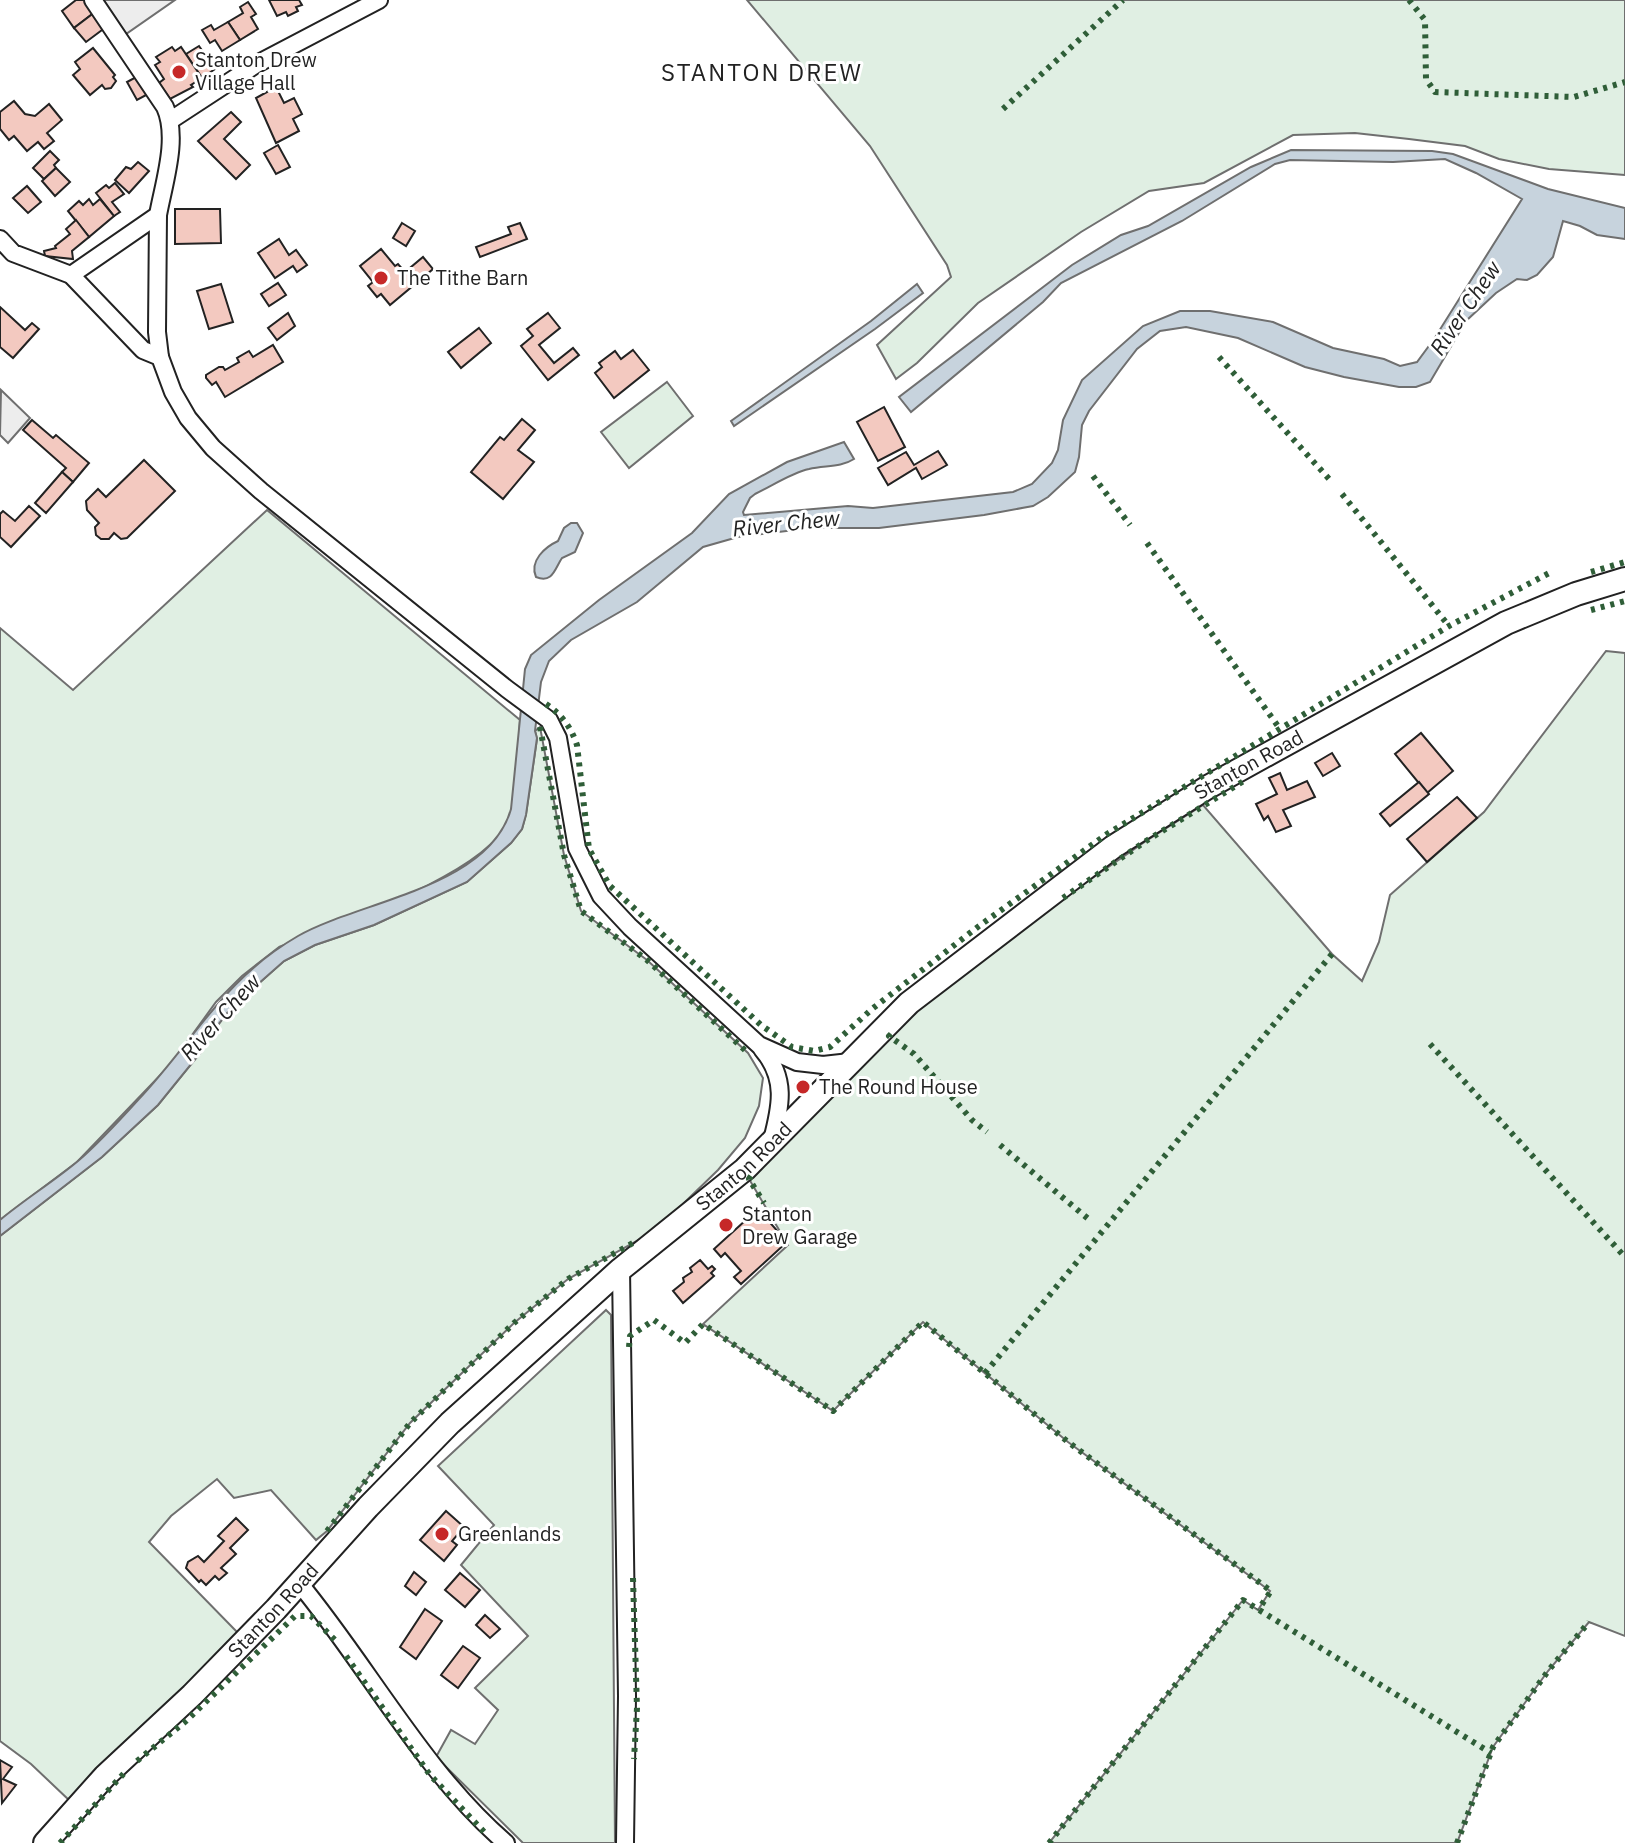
<svg xmlns="http://www.w3.org/2000/svg" width="1625" height="1843" viewBox="0 0 1625 1843" font-family="'IBM Plex Sans',sans-serif">
<style>
.green{fill:#e0efe3;stroke:#6f6f6f;stroke-width:2}
.parking{fill:#ededed;stroke:#6f6f6f;stroke-width:2}
.water{fill:#c7d3dd;stroke:#6f6f6f;stroke-width:2}
.building{fill:#f3c9c0;stroke:#222;stroke-width:2}
.lines{fill:none;stroke-linecap:round;stroke-linejoin:round}
.street-casing{stroke:#222;stroke-width:20}
.secondary-casing{stroke:#222;stroke-width:26}
.street{stroke:#fff;stroke-width:16}
.secondary{stroke:#fff;stroke-width:22}
.hedge{stroke:#2f5e38;stroke-width:6;stroke-dasharray:4 6;stroke-linecap:butt}
.poi-dot{fill:#c62828;stroke:#fff;stroke-width:3}
.labels{text-anchor:middle;stroke-width:6;stroke-linejoin:round;paint-order:stroke}
.poi-label{font-size:20px;fill:#222;stroke:#fff;text-anchor:start}
.street-label{font-size:20px;fill:#222;stroke:#fff}
.water-label{font-size:22px;font-style:italic;fill:#222;stroke:#fff}
.quarter-label{font-size:24px;letter-spacing:2px;fill:#222;stroke:#fff}
</style>
<rect width="100%" height="100%" fill="#fff"/>
<g class="green">
<polygon points="747,0 1625,0 1625,175 1549,169 1499,159 1465,146 1409,139 1355,133 1293,135 1204,183 1149,191 1081,232 978,303 917,363 896,379 877,345 951,277 947,265 870,146"/>
<polygon points="667,382 693,416 629,468 601,432"/>
<path d="M267 510 520 720C518 747 518 799 507 823 483 876 334 924 279 947L242 976 216 1002 171 1064 77 1162 0 1220V628L73 690Z"/>
<polygon points="1606,651 1625,653 1625,1636 1589,1622 1548,1671 1493,1747 1457,1843 1049,1843 1243,1600 1258,1610 1270,1591 1068,1442 923,1322 833,1411 703,1324 788,1245 749,1179 889,1036 968,964 1146,841 1203,805 1332,954 1362,981 1379,942 1390,895 1484,812"/>
<polygon points="540,727 564,855 581,911 647,960 748,1053 763,1078 759,1106 745,1138 718,1170 655,1231 568,1279 514,1323 410,1423 327,1531 316,1540 271,1490 234,1498 217,1479 171,1516 149,1542 239,1634 70,1801 31,1764 0,1741 0,1236 102,1157 158,1105 201,1052 208,1038 231,1008 284,961 315,945 374,925 467,882 511,843 522,829 526,814 537,739 535,731"/>
<polygon points="606,1310 611,1315 615,1843 523,1843 436,1757 451,1730 475,1744 498,1710 475,1688 528,1636 461,1565 494,1525 438,1466"/>
</g>
<g class="parking">
<polygon points="103,0 175,0 126,34"/>
<polygon points="1,390 30,418 8,443 0,435"/>
</g>
<g class="water">
<path d="M1291 150 1432 151 1453 154 1548 189 1625 208V239L1597 235 1580 226 1563 221 1553 257 1537 275 1527 280 1517 279 1496 293 1466 321 1430 382 1416 387H1399L1344 377 1305 367 1238 338 1186 327 1160 331 1137 349 1089 411 1082 425 1079 457 1075 472 1048 497 1033 506 984 515 879 528H811L738 537 703 547 637 602 571 640 549 661 541 682 535 731 537 738 526 815 522 829 511 843 467 882 374 925 315 945 284 961 231 1008 208 1038 201 1052 158 1105 102 1157 0 1236V1220C25 1199 53 1182 78 1161 99 1143 119 1121 138 1100 195 1040 222 980 298 936 359 901 489 888 511 809L525 669 531 655 599 600 692 533 729 494 787 462 844 442 854 459C840 468 825 465 809 469 791 473 772 486 755 494L750 498 743 512 744 515 848 506 873 508 1013 492 1032 484 1052 463 1058 450 1063 420 1082 380 1143 326 1180 311H1210L1273 322 1333 348 1384 359 1400 366 1417 362 1434 339 1522 199 1476 173 1445 159 1393 162 1290 160 1275 164 1182 221 1061 283 1043 302 911 412 899 397 1072 265 1121 235 1148 226 1251 167Z"/>
<polygon points="917,284 923,293 875,329 734,426 731,421 871,321"/>
<path d="M571 523H577L583 533 575 552 562 558C555 568 553 584 536 577 529 561 545 547 558 541L564 528Z"/>
</g>
<g class="building">
<polygon points="76,0 85,0 95,12 74,28 62,11"/>
<polygon points="269,0 299,0 302,5 296,7 298,11 288,16 286,12 277,16"/>
<polygon points="248,2 256,14 251,17 258,29 240,40 228,22 243,13 240,7"/>
<polygon points="95,12 106,27 86,42 74,28"/>
<polygon points="228,22 240,40 222,51 215,40 210,43 202,30 211,25 214,30"/>
<polygon points="199,46 215,69 202,78 186,54"/>
<polygon points="172,47 175,51 181,47 202,78 191,85 193,87 170,99 159,83 164,79 155,65 160,62 156,57"/>
<polygon points="93,48 115,75 113,77 116,81 111,88 105,89 102,85 90,95 73,75 80,69 75,62"/>
<polygon points="138,76 148,94 137,100 127,82"/>
<polygon points="276,87 284,103 294,98 302,114 293,119 299,131 276,143 256,98"/>
<polygon points="14,101 25,114 35,116 49,104 62,120 47,133 54,141 44,149 38,142 27,151 14,136 9,140 0,129 0,112"/>
<polygon points="231,112 241,122 224,139 250,165 236,179 198,141"/>
<polygon points="278,145 290,167 276,174 264,153"/>
<polygon points="50,151 59,160 54,165 56,168 44,179 33,168"/>
<polygon points="138,162 149,171 129,193 115,180 126,167 131,169"/>
<polygon points="56,168 70,182 55,196 42,181"/>
<polygon points="115,183 124,194 112,202 120,212 114,216 96,193 106,185 109,188"/>
<polygon points="27,186 41,202 28,213 13,198"/>
<polygon points="89,199 93,205 100,199 114,216 89,237 68,211 79,201 83,205"/>
<polygon points="175,209 220,209 221,243 175,244"/>
<polygon points="76,220 89,237 72,251 73,259 45,256 44,251 56,248 55,246 70,234 66,229"/>
<polygon points="402,223 415,231 406,246 393,238"/>
<polygon points="520,223 527,239 480,257 476,247 511,234 508,227"/>
<polygon points="279,239 289,255 296,250 307,265 297,272 293,266 275,278 258,253"/>
<polygon points="381,249 395,266 398,264 405,272 423,257 433,269 390,305 381,294 377,297 368,286 373,282 360,266"/>
<polygon points="278,283 286,295 269,306 261,294"/>
<polygon points="221,284 233,322 209,329 197,291"/>
<polygon points="0,307 25,330 32,323 39,329 13,358 0,347"/>
<polygon points="288,313 295,326 277,340 268,328"/>
<polygon points="548,313 560,328 539,345 554,363 573,348 579,355 548,380 521,346 533,336 527,329"/>
<polygon points="479,328 491,343 461,368 448,352"/>
<polygon points="273,345 283,362 225,397 216,382 212,385 206,378 206,375 219,367 223,367 225,370 239,362 237,358 249,351 253,357"/>
<polygon points="633,350 649,370 614,398 595,373 602,367 599,363 615,351 621,359"/>
<polygon points="884,407 905,447 878,461 857,422"/>
<polygon points="522,419 535,430 518,450 534,462 503,499 471,472 500,437 504,440"/>
<polygon points="32,420 53,438 56,435 89,463 73,482 62,472 66,468 23,430"/>
<polygon points="938,451 947,465 922,479 916,468 888,485 878,468 906,452 914,465"/>
<polygon points="144,460 175,491 127,538 121,539 114,533 109,539 101,539 96,535 95,527 99,523 87,510 86,501 98,489 106,497"/>
<polygon points="62,472 73,482 46,513 35,503"/>
<polygon points="29,506 40,516 11,547 0,537 0,514 3,511 15,521"/>
<polygon points="1421,733 1453,771 1427,793 1395,754"/>
<polygon points="1332,753 1340,766 1323,776 1315,763"/>
<polygon points="1280,773 1287,790 1307,781 1315,797 1283,810 1291,826 1276,832 1268,816 1264,820 1256,804 1277,794 1269,778"/>
<polygon points="1419,782 1429,794 1390,826 1380,814"/>
<polygon points="1457,797 1477,818 1427,862 1407,839"/>
<circle cx="803" cy="1087" r="8"/>
<polygon points="758,1209 787,1242 741,1284 734,1277 741,1271 725,1253 721,1257 714,1249"/>
<polygon points="700,1260 708,1269 712,1266 715,1269 711,1273 714,1276 683,1303 673,1291 684,1282 683,1278 692,1272 690,1268"/>
<polygon points="446,1511 464,1527 452,1541 457,1545 444,1561 420,1540"/>
<polygon points="236,1518 248,1530 230,1548 236,1554 221,1568 227,1573 219,1580 215,1576 206,1585 201,1580 199,1582 186,1568 188,1562 198,1556 204,1562 224,1541 218,1536"/>
<polygon points="414,1572 426,1582 416,1595 405,1586"/>
<polygon points="460,1573 480,1590 465,1607 445,1590"/>
<polygon points="425,1609 442,1621 416,1659 400,1647"/>
<polygon points="485,1615 500,1629 490,1638 476,1625"/>
<polygon points="463,1646 480,1658 458,1688 441,1675"/>
<polygon points="0,1760 12,1767 3,1779 16,1785 2,1803"/>
</g>
<g class="lines">
<defs>
<g id="street">
<polyline points="171,120 255,65 379,0"/>
<polyline points="158,215 157,332 160,357"/>
<polyline points="0,239 13,253 71,275 143,350 160,357 173,392 188,418 213,448 261,491 507,689 549,720 558,738 577,848 601,896 630,927 759,1045 797,1062 823,1065 850,1062"/>
<path d="M71 275 158 215C164 182 179 138 165 107L93 0"/>
<path d="M762 1049C787 1078 781 1106 772 1140"/>
<polyline points="621,1269 627,1696 625,1843"/>
<path d="M299 1583C367 1665 425 1774 506 1843"/>
</g>
<g id="secondary">
<path id="s1" d="M45 1843 105 1776 192 1695 276 1609 368 1507 450 1423 621 1269 745 1169 909 1003 1113 847 1208 787 1506 623 1576 594 1625 579"/>
</g>
</defs>
<use href="#street" class="street-casing"/>
<use href="#secondary" class="secondary-casing"/>
<use href="#street" class="street"/>
<use href="#secondary" class="secondary"/>
<g class="hedge">
<polyline points="1409,0 1425,20 1426,79 1435,92 1574,97 1625,82"/>
<polyline points="1003,109 1123,0"/>
<polyline points="1219,357 1330,480"/>
<polyline points="1093,476 1130,525"/>
<polyline points="1342,494 1449,626"/>
<polyline points="1147,543 1280,729"/>
<polyline points="1591,572 1625,562"/>
<polyline points="1591,610 1625,601"/>
<path d="M546 704C562 715 571 727 577 745L589 849 610 886 761 1025 792 1047 814 1051 830 1047 872 1009 979 926 1107 834 1449 626 1553 571"/>
<polyline points="540,727 564,855 581,911 647,960 748,1053"/>
<polyline points="1063,898 1146,841 1247,779"/>
<polyline points="891,1034 889,1036 914,1054 972,1120 987,1132"/>
<polyline points="1430,1044 1625,1257"/>
<polyline points="1000,1145 1092,1222"/>
<polyline points="751,1176 749,1179 764,1203"/>
<polyline points="629,1347 630,1336 654,1320 685,1343 703,1324 833,1411 923,1322 1068,1442 1271,1591 1258,1610"/>
<polyline points="985,1373 1332,954"/>
<polyline points="327,1531 410,1423 514,1323 568,1279 633,1243"/>
<polyline points="633,1578 637,1708 634,1759"/>
<polyline points="346,1656 430,1775 487,1835"/>
<polyline points="137,1761 186,1721 295,1616 311,1616 335,1640"/>
<polyline points="60,1843 126,1771"/>
<polyline points="1049,1843 1243,1600 1491,1753"/>
<polyline points="1457,1843 1493,1747 1548,1671 1589,1622"/>
</g>
</g>
<g class="poi-dot">
<circle cx="179" cy="72" r="8"/>
<circle cx="381" cy="278" r="8"/>
<circle cx="803" cy="1087" r="8"/>
<circle cx="726" cy="1225" r="8"/>
<circle cx="442" cy="1534" r="8"/>
</g>
<g class="labels">
<g class="poi-label">
<text x="195" y="67">Stanton Drew<tspan x="195" dy="23">Village Hall</tspan></text>
<text x="397" y="285">The Tithe Barn</text>
<text x="819" y="1094">The Round House</text>
<text x="742" y="1221">Stanton<tspan x="742" dy="23">Drew Garage</tspan></text>
<text x="458" y="1541">Greenlands</text>
</g>
<g class="street-label">
<text dy="7" stroke="none"><textPath href="#s1" startOffset="1622">Stanton Road</textPath></text>
<text dy="7" stroke="none"><textPath href="#s1" startOffset="974">Stanton Road</textPath></text>
<text dy="7" stroke="none"><textPath href="#s1" startOffset="326">Stanton Road</textPath></text>
</g>
<g class="water-label">
<text transform="translate(1465 308) rotate(-56)" y="8">River Chew</text>
<text transform="translate(786 523) rotate(-6)" y="8">River Chew</text>
<text transform="translate(220 1017) rotate(-48)" y="8">River Chew</text>
</g>
<g class="quarter-label">
<text x="762" y="81">STANTON DREW</text>
</g>
</g>
</svg>
